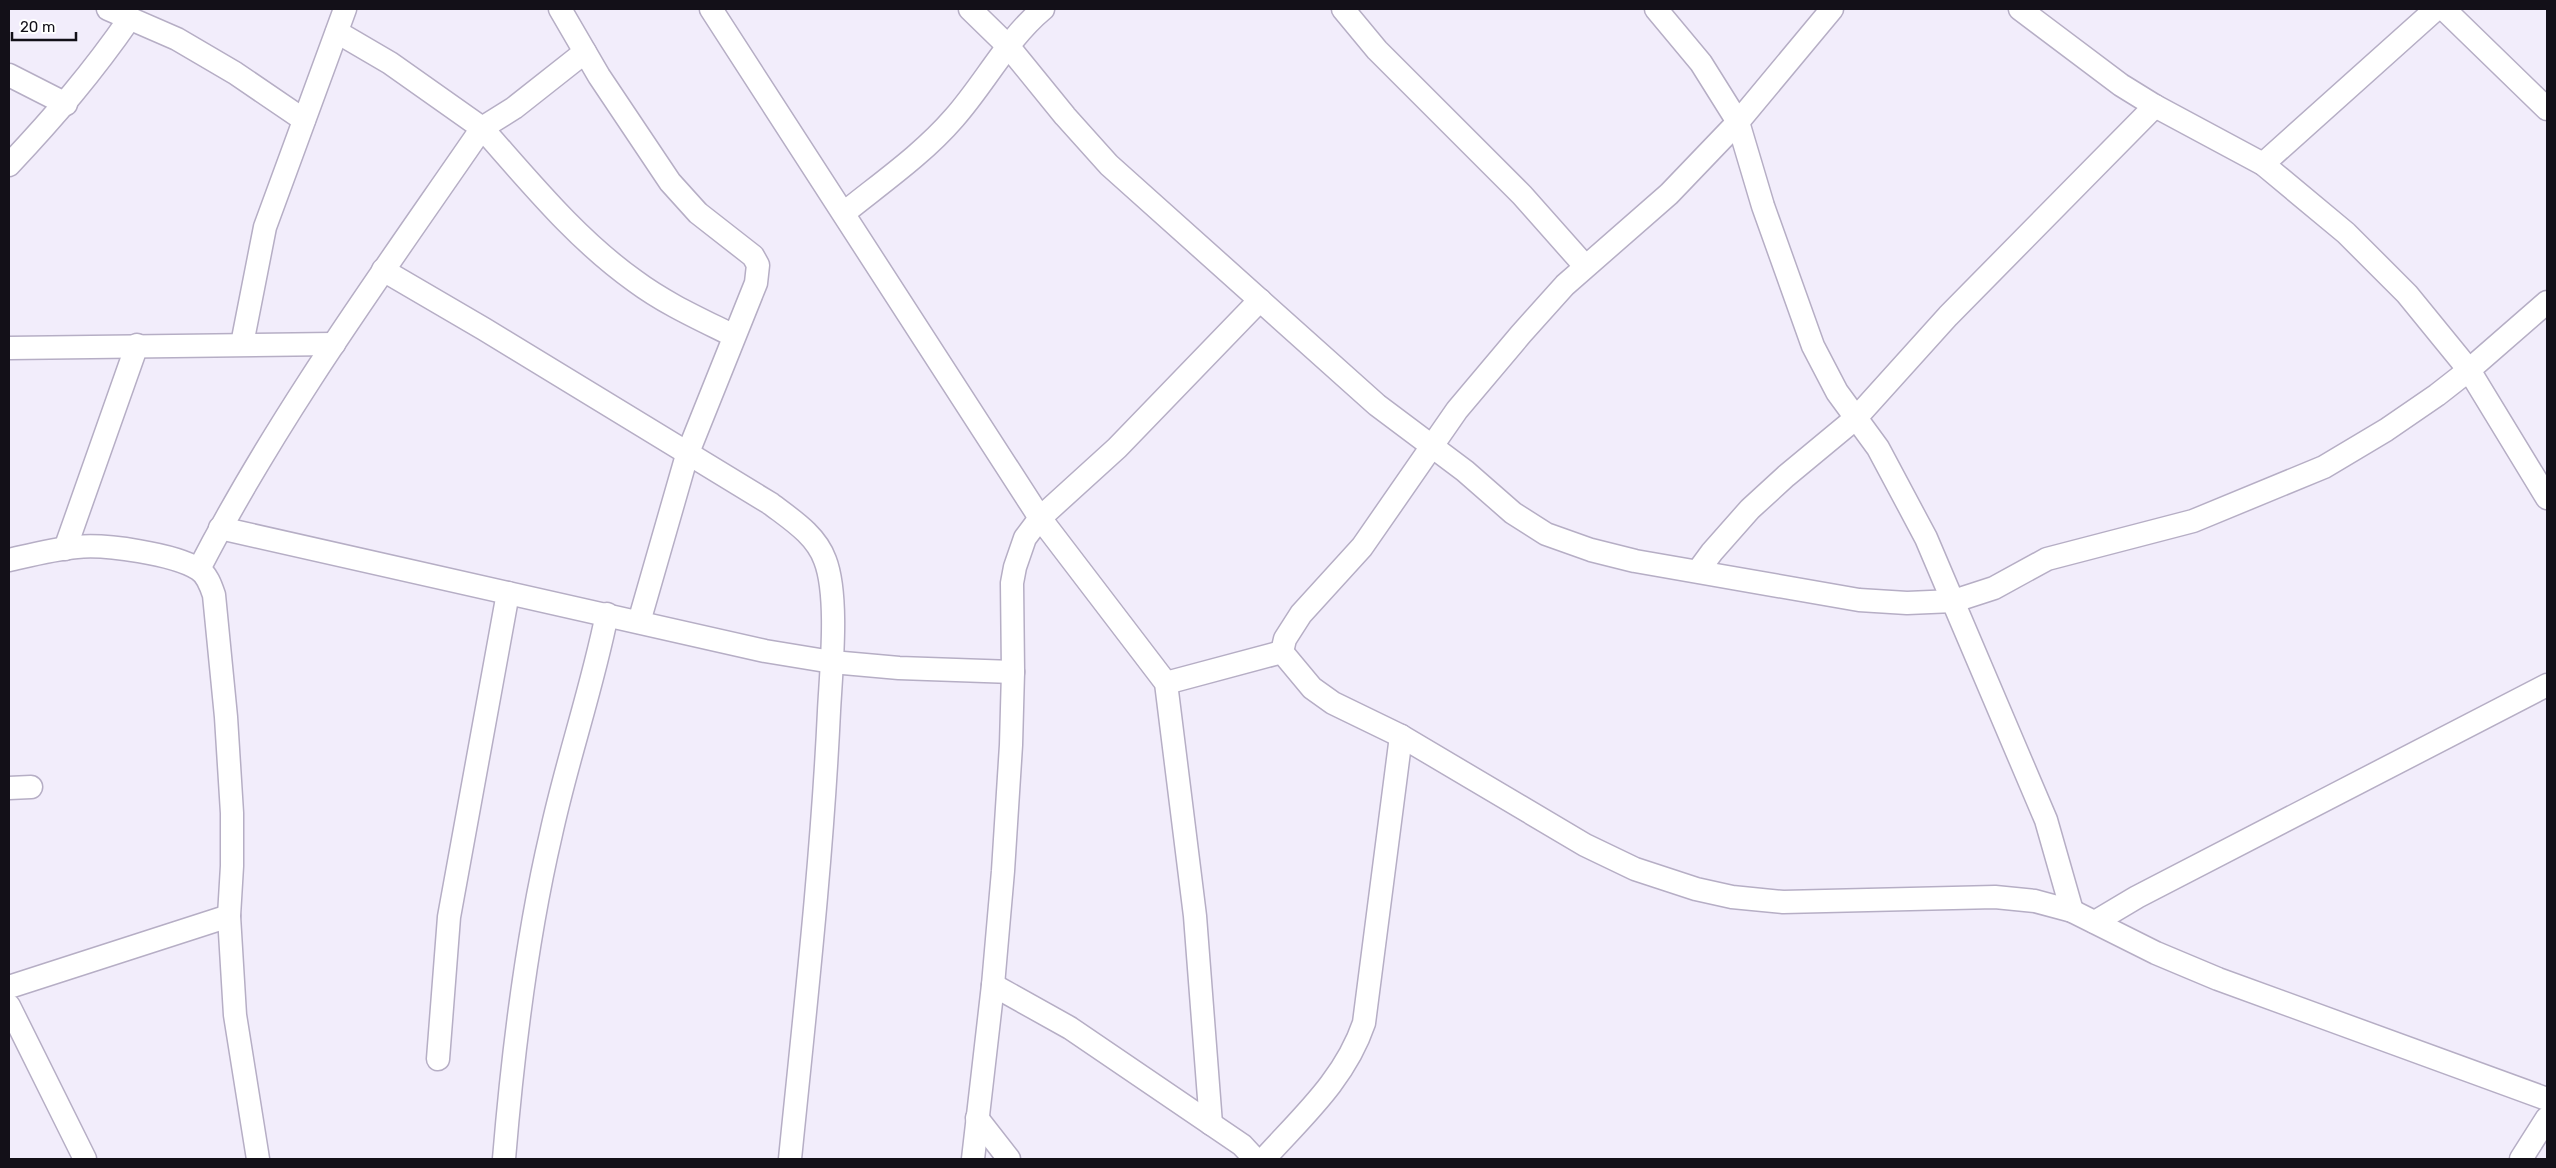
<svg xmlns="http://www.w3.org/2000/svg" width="2556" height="1168" viewBox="0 0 2556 1168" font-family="Rubik,sans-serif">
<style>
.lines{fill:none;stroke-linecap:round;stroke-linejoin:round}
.street-casing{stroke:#b6aec5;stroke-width:25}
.street{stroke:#fff;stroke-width:22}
</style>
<rect width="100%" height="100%" fill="#f2edfb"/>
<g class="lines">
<defs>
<g id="street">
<polyline points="108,9 177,39 235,73 304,120"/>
<polyline points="560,9 599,76 670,182 698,213 753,256 758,265 756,283 687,455 639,622"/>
<polyline points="711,9 1040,518 1166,683 1195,916 1211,1124"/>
<polyline points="970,9 1008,46 1065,116 1109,165 1377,405 1465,471 1513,513 1546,534 1591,550 1635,561 1859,600 1907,603 1954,601 1994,588 2047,559 2193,521 2324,467 2386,430 2437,395 2469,370 2547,302"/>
<polyline points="1343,9 1377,50 1522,195 1585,266"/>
<polyline points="1656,9 1701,63 1738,122 1763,206 1813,346 1837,392 1878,448 1926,538 2046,820 2072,911"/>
<polyline points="2020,9 2121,85 2155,106 2263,164 2346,233 2407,294 2469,370 2547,498"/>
<polyline points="2444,9 2547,109"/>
<path d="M585 52 514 108 482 128C530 182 576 239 635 281 666 304 700 319 734 336"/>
<polyline points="9,75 66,104"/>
<polyline points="2263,164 2436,9"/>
<path d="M9 165C55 116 92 73 130 18"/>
<path d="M844 213C881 183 923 154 954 118 985 83 1007 39 1043 9"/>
<path d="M383 270 484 329 771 504C792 520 816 535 825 560 839 596 831 671 829 711 822 861 805 1010 790 1159"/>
<polyline points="242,344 265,227 345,9"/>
<polyline points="9,348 334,344"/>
<polyline points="220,528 765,651 832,662 899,668 1013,672"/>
<polyline points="65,549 137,345"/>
<path d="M9 560C31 555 54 549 77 547 106 544 174 554 198 569 207 574 211 586 214 595L226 717 232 813V866L229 916 235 1015 258 1159"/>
<path d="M199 569C279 414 383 272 482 128L390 63 337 32"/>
<polyline points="1698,571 1712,552 1750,509 1786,476 1856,418 1948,316 2155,106"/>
<polyline points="1282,652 1285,639 1301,614 1362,547 1457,410 1521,334 1565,285 1669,194 1738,122 1832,9"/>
<polyline points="1166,683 1282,652 1312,688 1333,703 1401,736 1585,845 1635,869 1696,889 1732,897 1783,902 1995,897 2035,901 2072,911 2156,953 2218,979 2547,1099"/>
<polyline points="9,788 31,787"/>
<polyline points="2095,922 2137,897 2547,685"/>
<polyline points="993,985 1070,1028 1242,1145 1255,1159"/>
<polyline points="9,987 229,916"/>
<polyline points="9,1006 85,1159"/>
<polyline points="438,1059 449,917 508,593"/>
<polyline points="977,1118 1009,1159"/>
<path d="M504 1159C513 1050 526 941 551 834 567 760 592 689 607 614"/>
<polyline points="973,1159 993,985 1003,871 1011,745 1013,672 1012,583 1015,567 1025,538 1040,518 1117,448 1260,300"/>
<path d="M1264 1159C1303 1116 1345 1079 1364 1023L1401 736"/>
<polyline points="2521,1159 2547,1118"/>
</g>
</defs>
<use href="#street" class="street-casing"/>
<use href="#street" class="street"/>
</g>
<rect width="2556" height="1168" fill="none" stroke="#131018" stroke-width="20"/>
<path d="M12 32v8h64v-8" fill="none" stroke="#131018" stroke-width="2.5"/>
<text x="20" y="32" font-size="15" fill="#131018" stroke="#ffffff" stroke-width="4" paint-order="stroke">20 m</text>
</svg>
